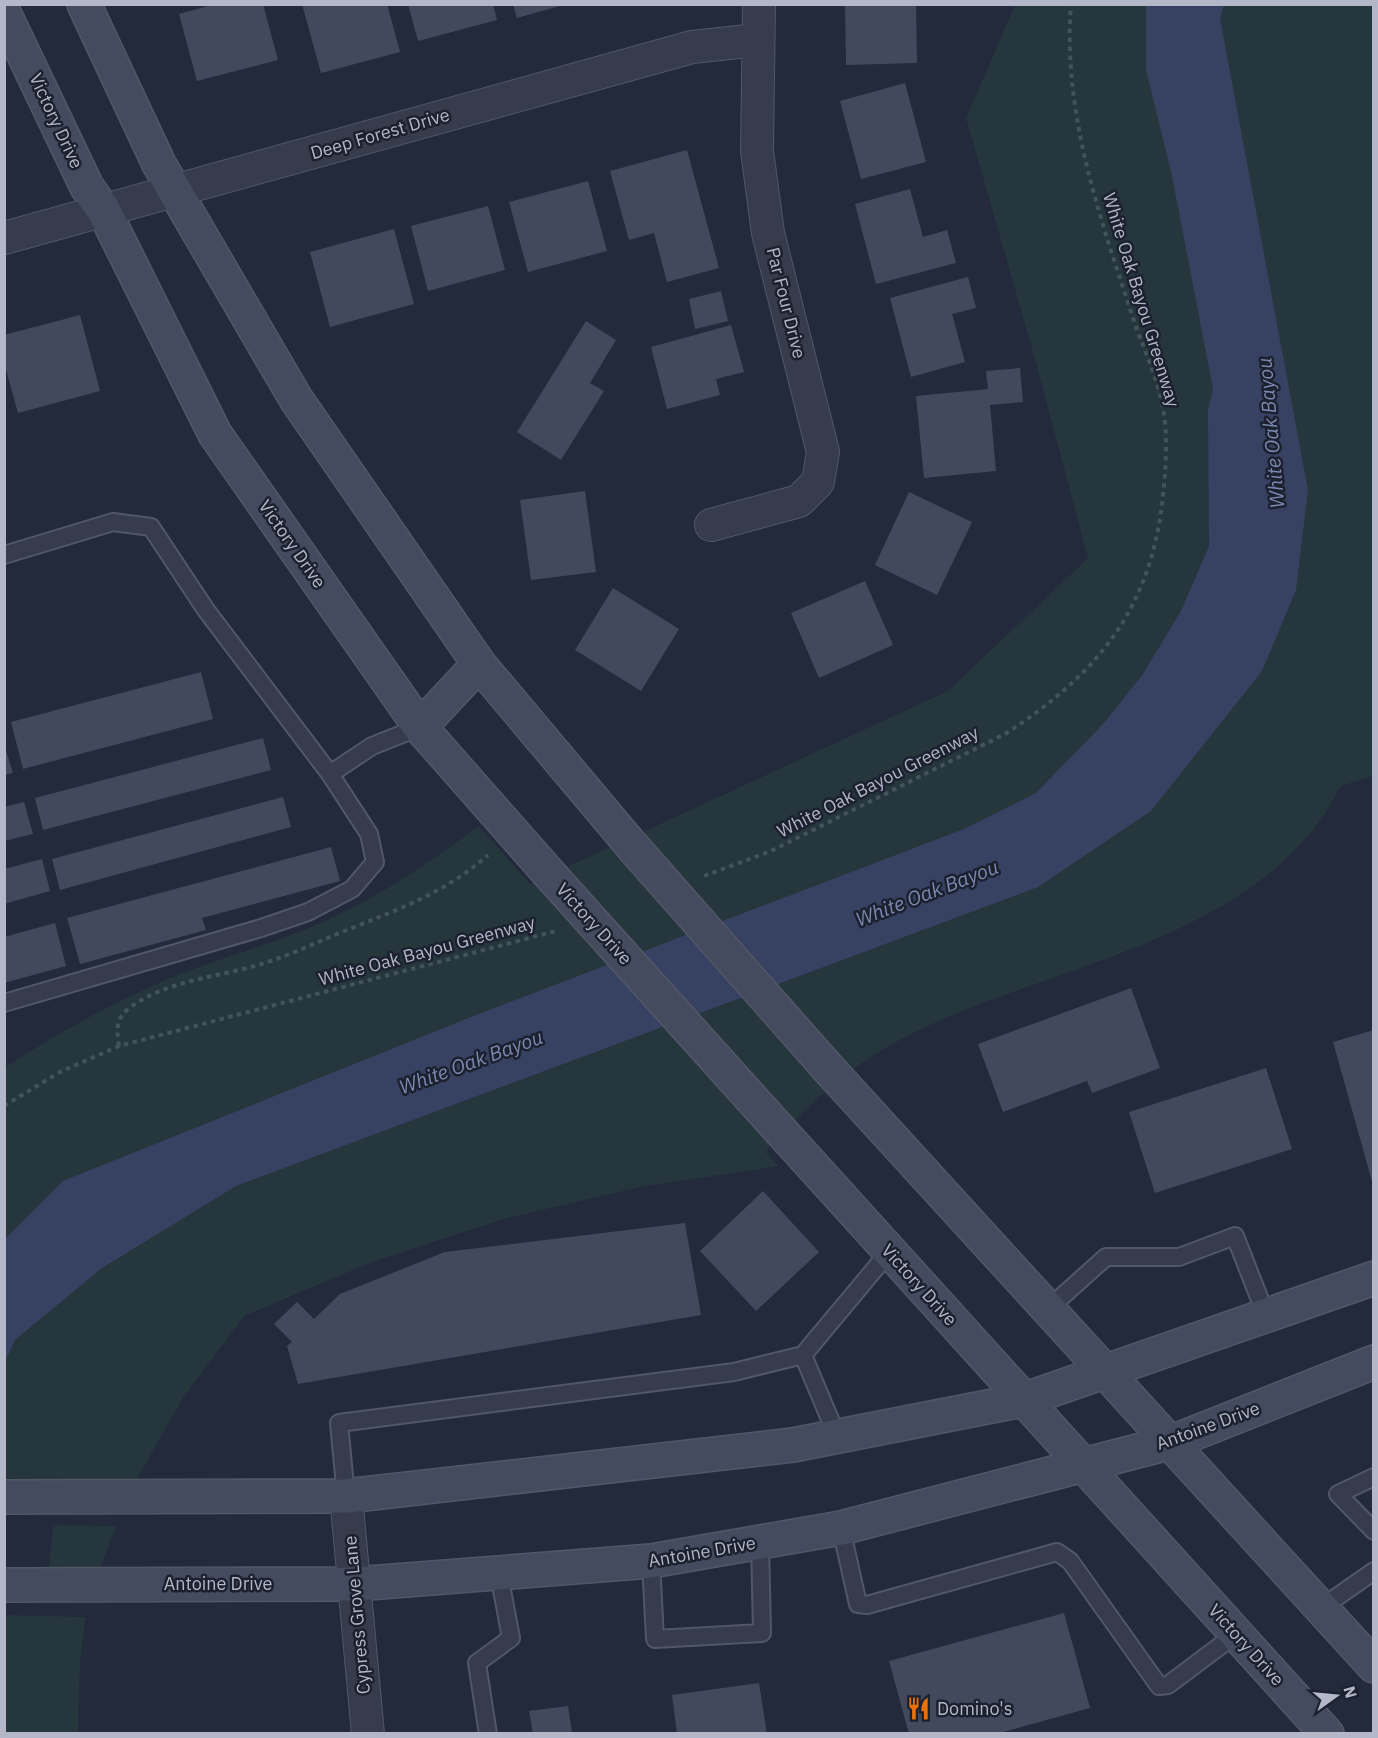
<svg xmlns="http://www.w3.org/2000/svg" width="1378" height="1738" viewBox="0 0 1378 1738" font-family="'IBM Plex Sans',sans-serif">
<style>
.green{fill:#25363c}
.water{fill:#374262}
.building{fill:#42495d}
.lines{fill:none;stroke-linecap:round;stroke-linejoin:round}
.lane-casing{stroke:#525767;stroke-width:20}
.street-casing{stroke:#525767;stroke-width:34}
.secondary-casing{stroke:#525767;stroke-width:36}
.path{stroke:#43535a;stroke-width:4;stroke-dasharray:4.5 4.5;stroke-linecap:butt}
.lane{stroke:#373c4c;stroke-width:16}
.street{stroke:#373c4c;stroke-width:32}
.secondary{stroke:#454b5f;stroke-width:33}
.secondary-bridge-casing{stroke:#525767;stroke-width:36;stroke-linecap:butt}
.secondary-bridge{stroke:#454b5f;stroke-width:33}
.labels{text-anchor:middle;stroke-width:5;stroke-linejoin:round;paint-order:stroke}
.street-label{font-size:18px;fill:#b3b7c7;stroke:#1c2130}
.poi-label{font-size:18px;fill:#b3b7c7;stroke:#1c2130;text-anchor:start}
.water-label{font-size:20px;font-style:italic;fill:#7b88af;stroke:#1c2130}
</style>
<rect width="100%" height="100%" fill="#232a3b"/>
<g class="green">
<path d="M1015 5H1373V776L1341 786C1259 947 1041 963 898 1041 846 1069 804 1108 766 1152L778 1166 640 1187 504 1219 372 1262 244 1316 184 1396 135 1482 5 1480 4 1068C66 1028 130 992 199 967 250 949 300 935 348 910 395 886 437 857 479 826L530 884 948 691 1088 558 1035 359 966 118Z"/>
<polygon points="53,1525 116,1526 99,1571 49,1568"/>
<polygon points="5,1615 85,1617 80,1665 78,1733 5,1733"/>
</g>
<polygon class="water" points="1146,5 1224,5 1220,18 1308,490 1296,590 1262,671 1151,811 1038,887 236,1186 102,1268 15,1340 5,1362 5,1239 63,1181 476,1015 964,829 1036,793 1104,723 1143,674 1181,611 1209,546 1208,410 1213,389 1172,176 1146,70"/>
<g class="building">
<polygon points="215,4 263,4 278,60 197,81 179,14"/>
<polygon points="302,4 387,4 400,52 321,73"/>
<polygon points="408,4 493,4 497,20 418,41"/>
<polygon points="513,4 563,4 563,5 517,18"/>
<polygon points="845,4 916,4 917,63 846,65"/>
<polygon points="905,83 926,162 861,179 840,101"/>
<polygon points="687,150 719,268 667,282 654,233 629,240 610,171"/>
<polygon points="588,181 607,251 528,272 509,202"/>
<polygon points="910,189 923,237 947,230 956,263 876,284 855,204"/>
<polygon points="488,206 505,270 428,291 411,226"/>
<polygon points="394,229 414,304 330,327 310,252"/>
<polygon points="968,277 976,308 952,314 965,362 911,377 890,298"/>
<polygon points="721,291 728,321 695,329 689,299"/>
<polygon points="80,315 100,391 18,413 4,362 4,335"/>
<polygon points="586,321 616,340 590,383 604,391 561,460 517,432"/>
<polygon points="731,325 744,372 716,379 720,395 667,409 651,347"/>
<polygon points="1020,368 1023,402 990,405 996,471 924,478 916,396 988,389 986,371"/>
<polygon points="585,491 596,572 531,580 520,500"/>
<polygon points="909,492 972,522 937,595 875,565"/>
<polygon points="865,581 893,645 819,678 791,613"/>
<polygon points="613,588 679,629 641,691 575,650"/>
<polygon points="201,672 213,719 23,769 11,722"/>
<polygon points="263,738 271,770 43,830 35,798"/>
<polygon points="4,744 13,773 4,775"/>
<polygon points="283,797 291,827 60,890 52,859"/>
<polygon points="24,802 33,834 4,841 4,807"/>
<polygon points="331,847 340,881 202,918 206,930 80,964 67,918"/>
<polygon points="42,859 50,891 4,904 4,869"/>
<polygon points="55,923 66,966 4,983 4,937"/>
<polygon points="1131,988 1160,1068 1092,1093 1087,1081 1003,1112 978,1044"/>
<polygon points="1374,1030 1374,1185 1373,1185 1333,1042"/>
<polygon points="1266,1068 1292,1149 1155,1193 1129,1112"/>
<polygon points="763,1191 819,1252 756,1311 700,1251"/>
<polygon points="685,1223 701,1315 298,1384 287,1346 292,1342 274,1324 297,1302 314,1319 340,1294 445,1252"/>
<polygon points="1064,1613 1090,1708 996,1734 909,1734 889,1661"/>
<polygon points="759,1683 767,1734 677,1734 672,1695"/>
<polygon points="568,1706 572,1733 533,1734 529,1711"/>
</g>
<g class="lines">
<defs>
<g id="lane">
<polyline points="4,555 113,522 151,527 206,610 330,774 369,834 375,862 352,889 308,912 261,928 4,1003"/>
<polyline points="330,774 372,746 420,727"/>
<polyline points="1049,1308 1106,1257 1179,1257 1235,1236 1266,1315"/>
<polyline points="803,1355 837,1436"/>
<polyline points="1374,1477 1338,1494 1374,1531"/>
<polyline points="346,1496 339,1423 734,1372 803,1355 889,1252"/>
<polyline points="841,1528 858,1604 867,1605 1057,1552 1070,1561 1159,1686 1168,1685 1236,1634"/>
<polyline points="651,1561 655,1639 762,1633 760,1542"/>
<polyline points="1321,1608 1374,1571"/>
<polyline points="488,1734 477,1663 511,1638 499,1574"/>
</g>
<g id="street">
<polyline points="4,238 692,47 757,40"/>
<polyline points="711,525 799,501 818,482 823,452 768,233 757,151 759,4"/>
<polyline points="346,1496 368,1734"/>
</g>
<g id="secondary">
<polyline points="84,4 159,164 296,399 479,664 632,846"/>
<polyline points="4,13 87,187 103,209 215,434 420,727 553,878"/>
<polyline points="420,727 479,664"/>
<polyline points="827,1067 1374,1666"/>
<polyline points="751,1098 1327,1734"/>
<polyline points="4,1497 346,1496 793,1445 1023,1400 1374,1278"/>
<polyline points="4,1585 355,1584 651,1561 841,1528 1172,1442 1374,1362"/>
</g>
</defs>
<use href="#lane" class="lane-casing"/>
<use href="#street" class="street-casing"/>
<use href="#secondary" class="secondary-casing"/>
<g class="path">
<path d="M704 876 771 851 1005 734C1098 674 1152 608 1163 495 1166 467 1168 436 1163 409 1158 380 1146 354 1136 327 1102 223 1062 115 1071 4"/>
<path d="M119 1046C116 1028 116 1017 132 1006 167 981 217 977 258 965 289 956 317 942 347 930 399 909 445 893 488 855"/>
<polyline points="4,1106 60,1072 119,1046 556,931"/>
</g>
<use href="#lane" class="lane"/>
<use href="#street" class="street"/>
<use href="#secondary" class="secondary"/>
<defs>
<g id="secondary-bridge">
<polyline points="632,846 827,1067"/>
<polyline points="553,878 751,1098"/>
</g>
</defs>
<use href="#secondary-bridge" class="secondary-bridge-casing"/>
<use href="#secondary-bridge" class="secondary-bridge"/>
</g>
<defs>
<symbol id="restaurant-bare" viewBox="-9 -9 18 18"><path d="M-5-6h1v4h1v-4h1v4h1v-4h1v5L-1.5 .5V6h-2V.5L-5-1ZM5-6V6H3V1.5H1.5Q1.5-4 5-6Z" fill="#e8710a" stroke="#1c2130" stroke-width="2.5" paint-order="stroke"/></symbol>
</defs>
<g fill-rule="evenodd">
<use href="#restaurant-bare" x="902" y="1692" width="33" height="33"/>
</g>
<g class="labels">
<g class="street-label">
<text transform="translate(56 121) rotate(65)" y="6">Victory Drive</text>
<text transform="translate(380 134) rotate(-16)" y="6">Deep Forest Drive</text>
<text transform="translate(1141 300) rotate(73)" y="6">White Oak Bayou Greenway</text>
<text transform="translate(786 303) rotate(76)" y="6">Par Four Drive</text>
<text transform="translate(292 544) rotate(55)" y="6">Victory Drive</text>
<text transform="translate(878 782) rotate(-27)" y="6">White Oak Bayou Greenway</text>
<text transform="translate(594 924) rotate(48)" y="6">Victory Drive</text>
<text transform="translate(427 951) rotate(-15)" y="6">White Oak Bayou Greenway</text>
<text transform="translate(919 1285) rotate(48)" y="6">Victory Drive</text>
<text transform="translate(1208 1426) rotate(-20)" y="6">Antoine Drive</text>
<text transform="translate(702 1552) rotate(-10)" y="6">Antoine Drive</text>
<text x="218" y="1590">Antoine Drive</text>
<text transform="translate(357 1615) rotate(-95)" y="6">Cypress Grove Lane</text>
<text transform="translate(1246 1645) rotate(48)" y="6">Victory Drive</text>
</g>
<g class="poi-label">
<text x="937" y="1715">Domino's</text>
</g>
<g class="water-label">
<text transform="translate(1271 433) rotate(-95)" y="7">White Oak Bayou</text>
<text transform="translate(927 893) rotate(-21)" y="7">White Oak Bayou</text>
<text transform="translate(471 1062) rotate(-20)" y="7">White Oak Bayou</text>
</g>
</g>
<rect width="1378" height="1738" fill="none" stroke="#b3b7c7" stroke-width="12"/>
<g transform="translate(1336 1696) rotate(75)" stroke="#1c2130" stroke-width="4.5" paint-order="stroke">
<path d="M0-4.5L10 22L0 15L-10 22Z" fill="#b3b7c7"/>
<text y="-9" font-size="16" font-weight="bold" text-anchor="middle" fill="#b3b7c7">N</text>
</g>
</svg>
